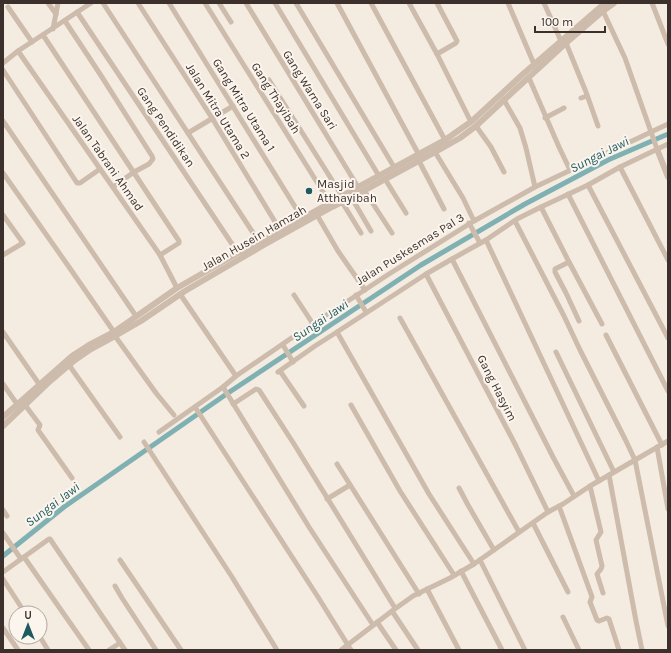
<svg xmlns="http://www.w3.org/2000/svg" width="671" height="653" viewBox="0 0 671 653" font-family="Karla,sans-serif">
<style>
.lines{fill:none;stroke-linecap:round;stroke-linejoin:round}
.canal{stroke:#7fb0b2;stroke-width:5}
.minor{stroke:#cdbbac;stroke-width:5}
.tertiary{stroke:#cdbbac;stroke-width:6}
.poi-dot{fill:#1f5a5e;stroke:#fbf5ee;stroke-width:1.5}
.labels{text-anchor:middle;stroke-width:4;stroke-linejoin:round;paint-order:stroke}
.street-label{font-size:12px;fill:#3b302b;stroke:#fbf5ee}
.poi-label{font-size:12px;fill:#3b302b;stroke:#fbf5ee;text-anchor:start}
.water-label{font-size:13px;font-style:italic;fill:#1f5a5e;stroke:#fbf5ee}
</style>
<rect width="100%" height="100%" fill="#f4ebe1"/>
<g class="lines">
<polyline class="canal" points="3,556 64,507 228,393 421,265 525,204 608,160 668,134"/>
<g class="minor">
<polyline points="48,3 56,14"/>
<polyline points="103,3 259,242"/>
<polyline points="138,3 212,118 280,230"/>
<polyline points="169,3 302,218"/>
<polyline points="205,3 330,203"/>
<polyline points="219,3 231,22"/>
<polyline points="246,3 358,187"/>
<polyline points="275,3 379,176"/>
<polyline points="296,3 394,167"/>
<polyline points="337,3 419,155"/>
<polyline points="371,3 445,140"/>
<polyline points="409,3 437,54 471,122"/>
<polyline points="508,3 534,64"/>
<polyline points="544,3 561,41"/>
<polyline points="652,3 668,44"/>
<polyline points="8,7 32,42"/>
<polyline points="603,11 625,58 657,149"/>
<polyline points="77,12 238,253"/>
<polyline points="65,21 100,74 152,156 153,159 149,164 134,172 113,187"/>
<polyline points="53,29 58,3"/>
<polyline points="43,35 179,241 179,243 160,255"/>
<polyline points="566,43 586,92 598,126"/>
<polyline points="18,51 160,255 177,288"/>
<polyline points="437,54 456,43 457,41 437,3"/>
<polyline points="3,63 18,51 91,3"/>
<polyline points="3,70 77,183 80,183 100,169"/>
<polyline points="529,78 559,147 570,170"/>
<polyline points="269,80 342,196"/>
<polyline points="581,98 587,96"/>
<polyline points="504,100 520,128 526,148 535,187"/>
<polyline points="545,118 564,108"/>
<polyline points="3,121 136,316"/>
<polyline points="476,126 491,147 504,172"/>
<polyline points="188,133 233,106"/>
<polyline points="435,152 463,198 474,221"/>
<polyline points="419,161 444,209"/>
<polyline points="620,167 668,260"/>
<polyline points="3,173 69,267 114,332"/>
<polyline points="385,179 406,213"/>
<polyline points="588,185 668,338"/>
<polyline points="364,190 392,233"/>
<polyline points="568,194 668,391"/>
<polyline points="350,195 371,231"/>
<polyline points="342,202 361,233"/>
<polyline points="541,207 569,262 602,324"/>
<polyline points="3,215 23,243 3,255"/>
<polyline points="317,215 338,251 365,290"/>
<polyline points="515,221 564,316 580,350 625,439 635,460 668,626"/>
<polyline points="469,223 480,243"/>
<polyline points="486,240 599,481"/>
<polyline points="452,259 553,457 574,496"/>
<polyline points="569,262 555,269 555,272 566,293 579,321"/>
<polyline points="426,274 516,446 548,512"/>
<polyline points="180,294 236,376"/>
<polyline points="294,295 313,324"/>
<polyline points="356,295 366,312"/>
<polyline points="400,318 519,532"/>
<polyline points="3,332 39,384"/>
<polyline points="606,335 662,445"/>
<polyline points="115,336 156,393 174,415"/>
<polyline points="283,345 293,362"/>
<polyline points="556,352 614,472"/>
<polyline points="69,365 120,437"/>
<polyline points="280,371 304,406"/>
<polyline points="278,372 315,346 337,332"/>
<polyline points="3,384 17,404"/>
<polyline points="223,387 309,527 373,625"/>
<polyline points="233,404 256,389 259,390 261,393 294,444 395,608"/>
<polyline points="25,405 40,425 38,430 72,478"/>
<polyline points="351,405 400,491 454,575"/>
<polyline points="195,407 318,597 351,650"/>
<polyline points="159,432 223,387 236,376 290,339 389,274 474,221 535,187 668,124"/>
<polyline points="144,442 232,577 277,650"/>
<polyline points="657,447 668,509"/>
<polyline points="337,464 419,594"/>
<polyline points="609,475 636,621 642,650"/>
<polyline points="590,486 601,532 596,540 602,566 601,569 597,574 603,593"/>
<polyline points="459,488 468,505 494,550"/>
<polyline points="327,499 350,485"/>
<polyline points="559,506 591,594 592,597 590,602 597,620 599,621 607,618 609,619 619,650"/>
<polyline points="3,510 7,516"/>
<polyline points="533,523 568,592"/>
<polyline points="3,533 21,559"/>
<polyline points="24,557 89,650"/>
<polyline points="120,560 181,650"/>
<polyline points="480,560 525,650"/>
<polyline points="474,564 429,494 337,332 426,274 452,259 486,240 517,219 541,207 588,185 620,167 668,144"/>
<polyline points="461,571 502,650"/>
<polyline points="3,572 49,539 50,539 125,650"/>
<polyline points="3,579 25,613"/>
<polyline points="115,586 122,598 156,650"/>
<polyline points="427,589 459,650"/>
<polyline points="392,611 418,650"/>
<polyline points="563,617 579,650"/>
<polyline points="377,622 396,650"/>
<polyline points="3,628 18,650"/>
<polyline points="40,637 48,650"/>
<polyline points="109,650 120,643"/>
<polyline points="341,650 392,611 413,596 450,578 474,564 548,512 563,504 590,486 668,441"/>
</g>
<g class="tertiary">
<polyline points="657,149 668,177"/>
<polyline points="3,417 72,356 89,345 114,332 177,288 238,253 250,248 358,187 445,140 472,121 523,74 605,3"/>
<polyline points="3,426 48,383 75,360 91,349 115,336 141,321 185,291 262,246 332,207 352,197 435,152 460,138 476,126 504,100 566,43 603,11 614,3"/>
</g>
</g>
<circle class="poi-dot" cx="309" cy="191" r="4"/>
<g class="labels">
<g class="street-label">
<text transform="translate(310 90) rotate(58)" y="4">Gang Warna Sari</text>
<text transform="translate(276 98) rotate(58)" y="4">Gang Thayibah</text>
<text transform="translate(244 105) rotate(58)" y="4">Gang Mitra Utama 1</text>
<text transform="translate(218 111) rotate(58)" y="4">Jalan Mitra Utama 2</text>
<text transform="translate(166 127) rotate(56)" y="4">Gang Pendidikan</text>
<text transform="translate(108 163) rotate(55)" y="4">Jalan Tabrani Ahmad</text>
<text transform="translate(254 238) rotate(-30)" y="4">Jalan Husein Hamzah</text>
<text transform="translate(410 249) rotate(-32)" y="4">Jalan Puskesmas Pal 3</text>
<text transform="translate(497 388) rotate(63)" y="4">Gang Hasyim</text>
</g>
<g class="poi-label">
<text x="317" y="188">Masjid<tspan x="317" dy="14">Atthayibah</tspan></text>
</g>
<g class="water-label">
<text transform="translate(599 154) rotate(-27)" y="5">Sungai Jawi</text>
<text transform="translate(320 320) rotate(-34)" y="5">Sungai Jawi</text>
<text transform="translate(52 504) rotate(-37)" y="5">Sungai Jawi</text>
</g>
</g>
<rect width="671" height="653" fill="none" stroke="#3b302b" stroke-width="8"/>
<g transform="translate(28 625)"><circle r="19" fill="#fbf5ee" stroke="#aea6a0"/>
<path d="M0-3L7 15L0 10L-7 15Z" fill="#1f5a5e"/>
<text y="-6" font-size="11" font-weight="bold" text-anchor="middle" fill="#3b302b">U</text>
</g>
<path d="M535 26v6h70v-6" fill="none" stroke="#3b302b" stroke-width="2"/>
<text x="541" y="26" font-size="12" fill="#3b302b" stroke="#fbf5ee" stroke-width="3" paint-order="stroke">100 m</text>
</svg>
